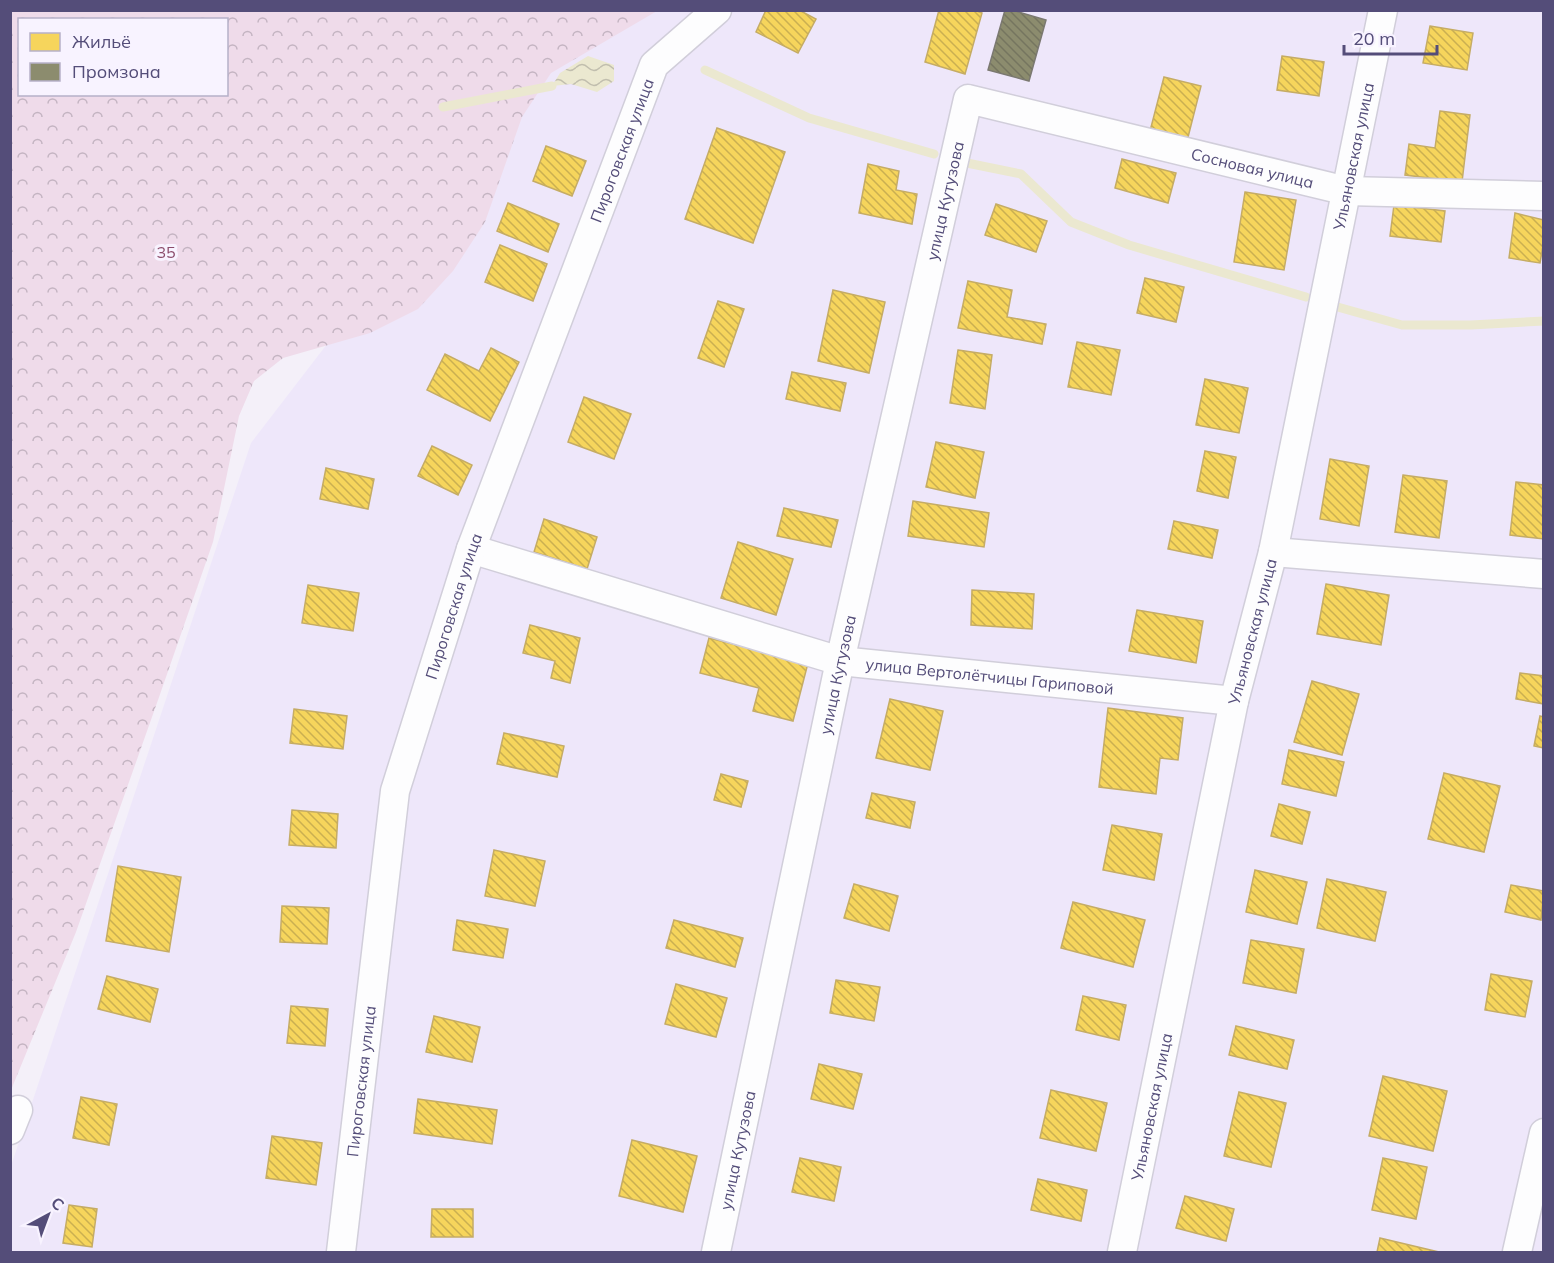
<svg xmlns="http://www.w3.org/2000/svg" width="1554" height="1263" viewBox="0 0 1554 1263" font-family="Mulish,sans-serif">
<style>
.residential{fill:#eee7fa}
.forest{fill:url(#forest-crowns);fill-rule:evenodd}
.water{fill:url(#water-waves)}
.homes{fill:url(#homes-back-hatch);stroke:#c5ac65;stroke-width:1.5}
.industry{fill:url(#industry-back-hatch);stroke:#7b7971;stroke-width:1.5}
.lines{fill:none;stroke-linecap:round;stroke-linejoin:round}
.stream{stroke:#ebe8d0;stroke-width:9}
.minor-casing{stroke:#d1ceda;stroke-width:31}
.minor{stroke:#fdfdfe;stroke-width:28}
.labels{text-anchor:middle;stroke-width:6;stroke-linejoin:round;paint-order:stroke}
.street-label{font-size:16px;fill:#544d79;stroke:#f8f3ff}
.park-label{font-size:16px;fill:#8b4b6a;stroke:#f8f3ff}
</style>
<defs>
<pattern id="forest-crowns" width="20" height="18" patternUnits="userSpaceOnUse" patternTransform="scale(1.5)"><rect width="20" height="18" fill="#efdbea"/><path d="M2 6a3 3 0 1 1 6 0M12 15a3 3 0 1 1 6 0" fill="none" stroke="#c4b4c2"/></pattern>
<pattern id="water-waves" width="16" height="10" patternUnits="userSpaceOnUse" patternTransform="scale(1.5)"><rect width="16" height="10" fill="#ebe8d0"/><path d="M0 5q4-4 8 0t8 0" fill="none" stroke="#c1beae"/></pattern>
<pattern id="homes-back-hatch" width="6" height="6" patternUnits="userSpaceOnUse" patternTransform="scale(1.5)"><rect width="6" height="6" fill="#f6d55c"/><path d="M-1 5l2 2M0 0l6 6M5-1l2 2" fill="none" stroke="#caaf51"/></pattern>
<pattern id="industry-back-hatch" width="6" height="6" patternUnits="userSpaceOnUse" patternTransform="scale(1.5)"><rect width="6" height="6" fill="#8c8c6e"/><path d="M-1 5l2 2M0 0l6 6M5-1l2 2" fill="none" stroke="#75755f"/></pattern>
</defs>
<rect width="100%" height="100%" fill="#f4f0f9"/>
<polygon class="residential" points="583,11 1543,11 1543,1252 11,1252 11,1166 251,443"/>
<path class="forest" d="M11 10 657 11 551 73 522 117 485 222 453 271 418 309 370 333 283 358 254 381 239 416 213 542 158 700 76 932 11 1090ZM20 20H226V94H20Z"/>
<polygon class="water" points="588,56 614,65 614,81 597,92 571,84 552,86 560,73"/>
<g class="homes">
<polygon points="766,10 799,10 816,19 798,53 756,32"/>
<polygon points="939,10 974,10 982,13 965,74 925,62"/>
<polygon points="1430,26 1473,33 1467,70 1423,63"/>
<polygon points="1282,56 1324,62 1319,96 1277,90"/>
<polygon points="1164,77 1201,86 1186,145 1149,135"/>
<polygon points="1440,111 1470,115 1462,182 1405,175 1409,144 1435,148"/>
<polygon points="717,128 785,152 753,243 685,219"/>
<polygon points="546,146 586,161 572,196 533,181"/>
<polygon points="1122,159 1176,173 1168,203 1115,188"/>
<polygon points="868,164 899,171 896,190 917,194 912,224 859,213"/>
<polygon points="1245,192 1296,200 1284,270 1234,262"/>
<polygon points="508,203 559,224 548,252 497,231"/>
<polygon points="996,204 1047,221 1036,252 985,235"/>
<polygon points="1394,205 1445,211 1441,242 1390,236"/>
<polygon points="1515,213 1544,220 1544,240 1540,263 1509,258"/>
<polygon points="500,245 547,264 533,301 485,282"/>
<polygon points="1145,278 1184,287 1176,322 1137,313"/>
<polygon points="968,281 1012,290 1007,317 1046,324 1042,344 958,328"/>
<polygon points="833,290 885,302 869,373 818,361"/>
<polygon points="718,301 744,309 724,367 698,358"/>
<polygon points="1077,342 1120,350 1111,395 1068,387"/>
<polygon points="491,348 519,362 490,421 427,390 445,354 479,371"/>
<polygon points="958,350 992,355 985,409 950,403"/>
<polygon points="792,372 846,383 840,411 786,399"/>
<polygon points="1205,379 1248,388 1239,433 1196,425"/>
<polygon points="584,397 631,414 614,459 568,442"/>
<polygon points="936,442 984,452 975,498 926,487"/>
<polygon points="432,446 472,465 458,495 418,476"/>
<polygon points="1205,451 1236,457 1228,498 1197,491"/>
<polygon points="1330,459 1369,466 1359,526 1320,519"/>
<polygon points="326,468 374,479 368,509 320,499"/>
<polygon points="1403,475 1447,481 1439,538 1395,532"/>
<polygon points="1516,482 1544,485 1544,539 1510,535"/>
<polygon points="913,501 989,513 984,547 908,536"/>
<polygon points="784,508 838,520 831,547 777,536"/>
<polygon points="544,519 597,537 587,569 534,552"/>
<polygon points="1174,521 1218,530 1212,558 1168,549"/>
<polygon points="738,542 793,559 776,615 721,598"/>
<polygon points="1326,584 1389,595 1381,645 1317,634"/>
<polygon points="308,585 359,593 353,631 302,623"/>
<polygon points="972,590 1034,594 1032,629 971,625"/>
<polygon points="1137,610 1203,621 1196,663 1129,651"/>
<polygon points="530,625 580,638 570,683 551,678 555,661 523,653"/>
<polygon points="709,638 808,663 793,721 753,711 759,688 700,673"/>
<polygon points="1520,673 1544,676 1544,704 1516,699"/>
<polygon points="1312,681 1359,694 1342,755 1294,742"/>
<polygon points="890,699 943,711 930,770 876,758"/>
<polygon points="1108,708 1183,718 1178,760 1160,758 1156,794 1099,787"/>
<polygon points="294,709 347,716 343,749 290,743"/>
<polygon points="1540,716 1544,717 1544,748 1534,746"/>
<polygon points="504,733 564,746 557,777 497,764"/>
<polygon points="1289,750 1344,762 1336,796 1282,784"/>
<polygon points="1444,773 1500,786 1484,852 1428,839"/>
<polygon points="721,774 748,781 741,807 714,800"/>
<polygon points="872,793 915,802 910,828 866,818"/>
<polygon points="1279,804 1310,812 1302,844 1271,836"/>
<polygon points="292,810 338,814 336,848 289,845"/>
<polygon points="1112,825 1162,834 1154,880 1103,870"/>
<polygon points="494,850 545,861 535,906 485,896"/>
<polygon points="118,866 181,877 169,952 106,941"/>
<polygon points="1255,870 1307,882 1297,924 1246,912"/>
<polygon points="1327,879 1386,892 1375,941 1317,928"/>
<polygon points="854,884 898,896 889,931 844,918"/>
<polygon points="1511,885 1544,891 1541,920 1505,912"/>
<polygon points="1073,902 1145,920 1133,967 1061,948"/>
<polygon points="282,906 329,908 327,944 280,942"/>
<polygon points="457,920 508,929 503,958 453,950"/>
<polygon points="674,920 743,938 735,967 666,948"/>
<polygon points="1251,940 1304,949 1296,993 1243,983"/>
<polygon points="1491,974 1532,981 1525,1017 1485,1010"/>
<polygon points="107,976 158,989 150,1022 98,1009"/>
<polygon points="836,980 880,987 874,1021 830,1013"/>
<polygon points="676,984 727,998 716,1037 665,1024"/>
<polygon points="1083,996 1126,1005 1119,1040 1076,1030"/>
<polygon points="291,1006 328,1009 325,1046 287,1043"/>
<polygon points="434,1016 480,1027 472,1062 426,1052"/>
<polygon points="1236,1026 1294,1040 1287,1069 1229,1055"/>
<polygon points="819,1064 862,1074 853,1109 811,1099"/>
<polygon points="1383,1076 1447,1091 1433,1151 1369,1136"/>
<polygon points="1051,1090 1107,1103 1096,1151 1040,1138"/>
<polygon points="1239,1092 1286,1103 1271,1167 1224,1156"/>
<polygon points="81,1097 117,1104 109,1145 73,1138"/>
<polygon points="418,1099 497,1110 492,1144 414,1133"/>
<polygon points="272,1136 322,1143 316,1185 266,1178"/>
<polygon points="632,1140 697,1156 683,1212 619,1196"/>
<polygon points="800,1158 841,1167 834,1201 792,1192"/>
<polygon points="1383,1158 1427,1167 1416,1219 1372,1210"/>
<polygon points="1038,1179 1087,1190 1081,1221 1031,1210"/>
<polygon points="1185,1196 1234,1209 1226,1241 1176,1228"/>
<polygon points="69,1205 97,1209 92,1247 63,1243"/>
<polygon points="432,1209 473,1209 473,1237 431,1237"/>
<polygon points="1380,1238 1439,1252 1377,1252"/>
</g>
<polygon class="industry" points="1005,10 1012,10 1046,20 1029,81 988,70"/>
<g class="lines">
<g class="stream">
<polyline points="705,70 809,118 934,154"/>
<polyline points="443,107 552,86"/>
<polyline points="967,163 1021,174 1071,222 1129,245 1306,297"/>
<polyline points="1334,306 1402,325 1471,325 1544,321"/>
</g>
<defs>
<g id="minor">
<path id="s1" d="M471 549 840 661 1234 701"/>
<polyline points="1273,552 1544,574"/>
<polyline points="10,1130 18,1110"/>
<path id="s2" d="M341 1252 395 791 471 549 654 65 717 10"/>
<path id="s3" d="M716 1252 840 661 968 99 1347 191 1544 196"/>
<path id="s4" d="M1122 1252 1234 701 1273 552 1383 10"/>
<polyline points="1517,1252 1544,1133"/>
</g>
</defs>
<use href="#minor" class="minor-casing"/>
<use href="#minor" class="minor"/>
</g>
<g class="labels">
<g class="street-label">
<text dy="6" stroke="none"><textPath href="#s2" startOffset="1144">Пироговская улица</textPath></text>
<text dy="6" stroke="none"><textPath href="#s4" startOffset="1120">Ульяновская улица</textPath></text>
<text dy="6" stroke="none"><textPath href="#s3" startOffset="1473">Сосновая улица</textPath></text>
<text dy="6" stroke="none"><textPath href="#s3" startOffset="1076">улица Кутузова</textPath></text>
<text dy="6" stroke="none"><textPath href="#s2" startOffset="658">Пироговская улица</textPath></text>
<text dy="6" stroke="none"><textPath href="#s4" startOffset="634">Ульяновская улица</textPath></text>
<text dy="6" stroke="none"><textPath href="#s3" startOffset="590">улица Кутузова</textPath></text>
<text dy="6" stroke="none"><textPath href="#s1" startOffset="536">улица Вертолётчицы Гариповой</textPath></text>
<text dy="6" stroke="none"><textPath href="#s2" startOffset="172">Пироговская улица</textPath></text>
<text dy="6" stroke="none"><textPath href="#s4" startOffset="148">Ульяновская улица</textPath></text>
<text dy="6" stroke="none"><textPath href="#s3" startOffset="104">улица Кутузова</textPath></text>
</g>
<g class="park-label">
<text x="166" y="258">35</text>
</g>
</g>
<rect width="1554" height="1263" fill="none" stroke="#544d79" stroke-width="24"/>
<rect x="18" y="18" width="210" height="78" fill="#f8f3ff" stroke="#b6b1c9" stroke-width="1.5"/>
<rect x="30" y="33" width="30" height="18" fill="#f6d55c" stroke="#b6b1c9" stroke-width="1.5"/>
<text x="72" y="48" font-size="18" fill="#544d79">Жильё</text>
<rect x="30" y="63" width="30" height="18" fill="#8c8c6e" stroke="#b6b1c9" stroke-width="1.5"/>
<text x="72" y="78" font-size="18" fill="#544d79">Промзона</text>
<g transform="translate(48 1215) rotate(41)" stroke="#f8f3ff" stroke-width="4.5" paint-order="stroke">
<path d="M0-4.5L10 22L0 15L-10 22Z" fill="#544d79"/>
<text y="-9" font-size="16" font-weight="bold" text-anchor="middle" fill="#544d79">С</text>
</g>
<path d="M1344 45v9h93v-9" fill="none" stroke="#544d79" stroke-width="3"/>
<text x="1353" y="45" font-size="18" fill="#544d79" stroke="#f8f3ff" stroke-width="4.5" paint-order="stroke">20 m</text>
</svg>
